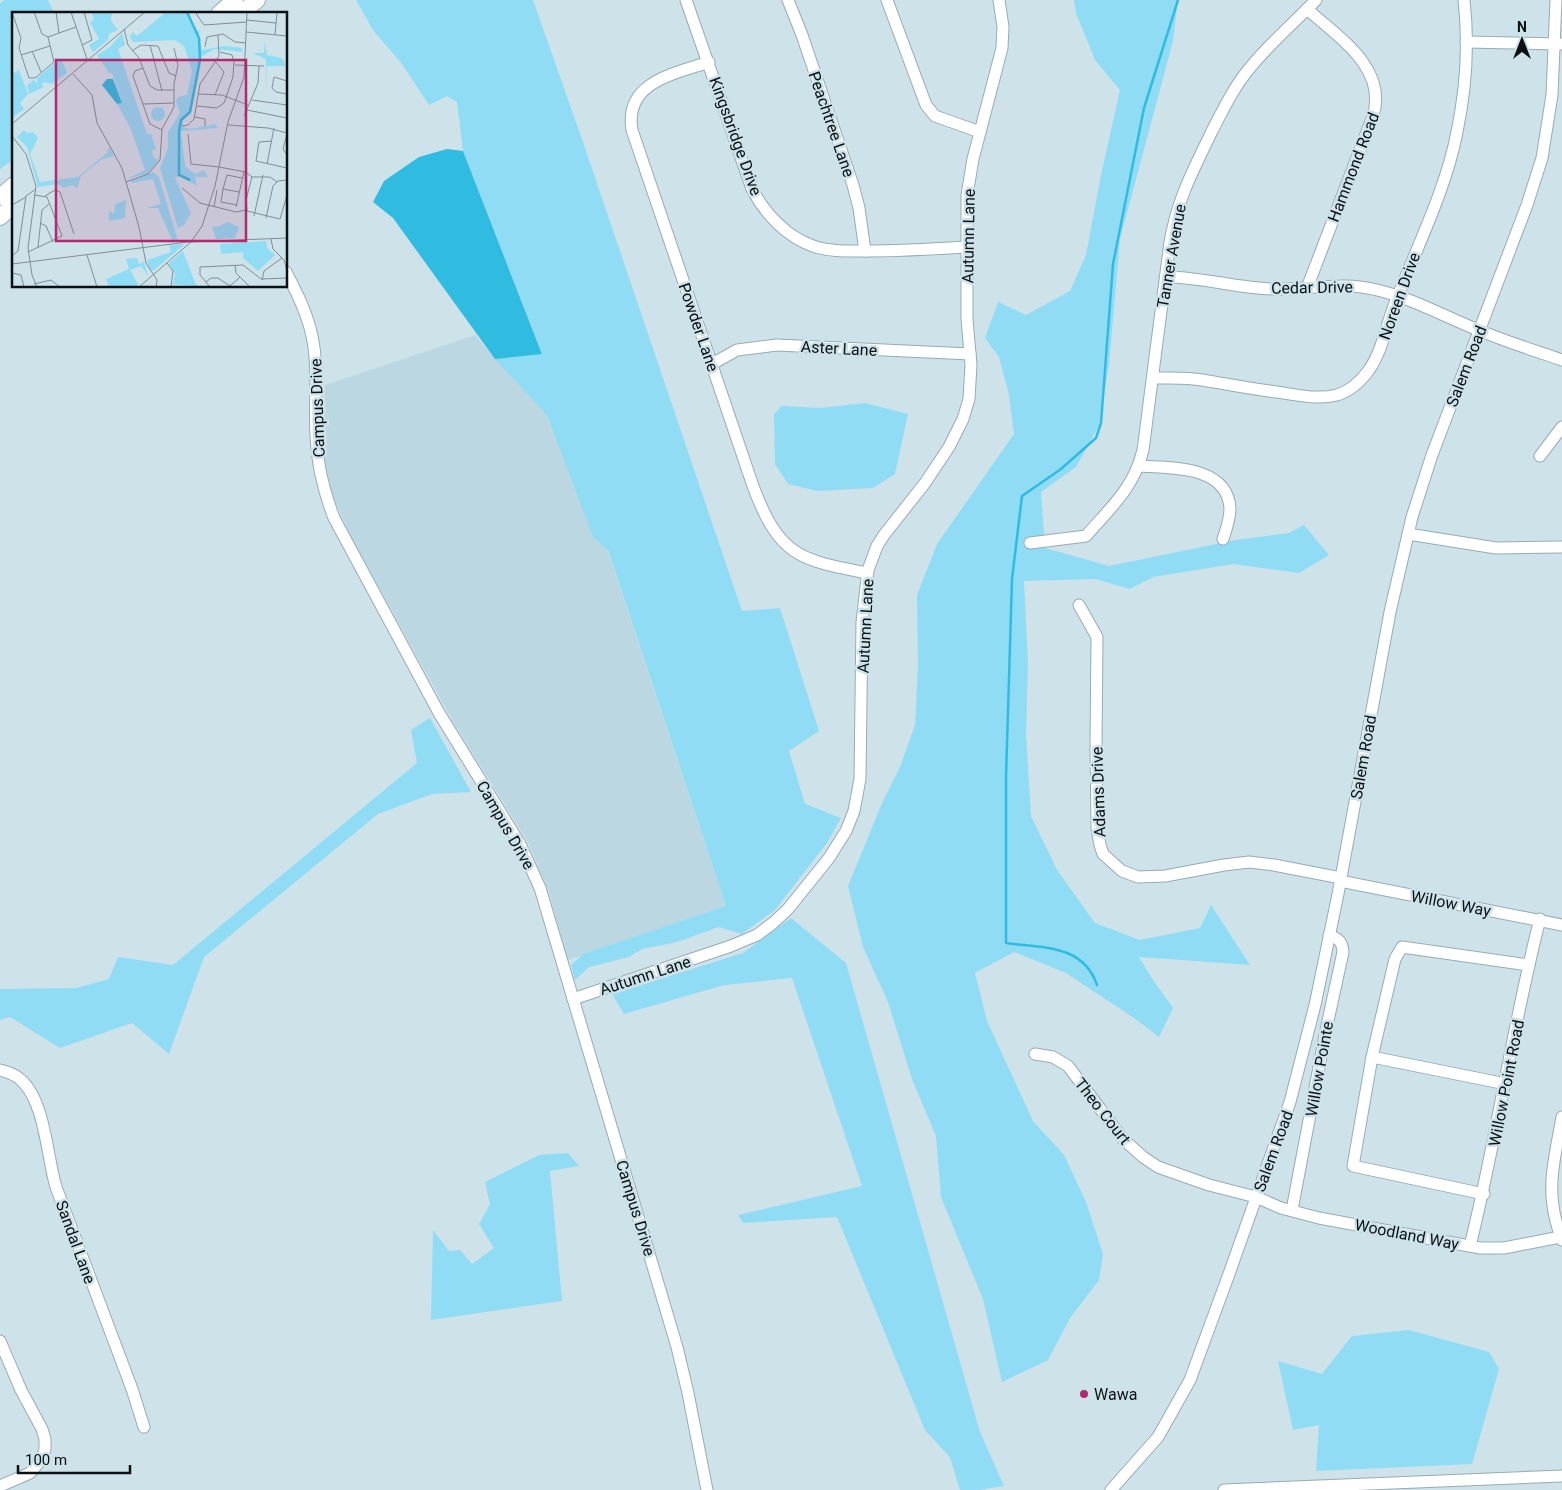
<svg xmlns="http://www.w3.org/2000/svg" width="1562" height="1490" viewBox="0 0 1562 1490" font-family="Roboto,sans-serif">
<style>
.built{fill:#bbd8e2}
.green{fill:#91dcf5}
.water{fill:#30bbe0}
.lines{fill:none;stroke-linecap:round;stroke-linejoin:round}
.stream{stroke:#30bbe0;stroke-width:2.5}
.minor-casing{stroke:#97abb2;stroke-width:13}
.highway-casing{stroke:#97abb2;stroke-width:18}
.minor{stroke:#fff;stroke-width:11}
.highway{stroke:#fff;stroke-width:16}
.poi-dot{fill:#b12a6d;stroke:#cee2ea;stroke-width:2}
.labels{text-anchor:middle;stroke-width:5;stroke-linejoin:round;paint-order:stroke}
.street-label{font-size:16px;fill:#0a1114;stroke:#cee2ea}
.poi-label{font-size:16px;fill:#0a1114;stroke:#cee2ea;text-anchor:start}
.inset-river{fill:none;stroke:#30bbe0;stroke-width:2.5}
.inset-road{fill:none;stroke:#808e94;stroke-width:1}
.view{fill:#b12a6d;fill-opacity:0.15;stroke:#b12a6d;stroke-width:2.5}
.inset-edge{fill:none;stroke:#0a1114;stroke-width:2.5}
</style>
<rect width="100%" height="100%" fill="#cee2ea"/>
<polygon class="built" points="475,335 495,359 542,354 726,906 568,960 549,892 528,842 455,725 347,529 331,492 324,454 325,385"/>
<g class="green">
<polygon points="5,0 48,0 54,14 14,14 14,159 0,169 0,3"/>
<polygon points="356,0 533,0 584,145 742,611 780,608 819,731 789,751 805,804 841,818 827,843 775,910 742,934 719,927 677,942 642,949 629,957 589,967 575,980 571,965 583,954 726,906 608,550 593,537 547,415 495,359 542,353 463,151 457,102 447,96 429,105 402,64 373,30"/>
<polygon points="1074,0 1178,0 1173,41 1120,239 1109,365 1099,426 1076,467 1041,492 1045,548 1109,566 1236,540 1289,533 1304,525 1329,555 1299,573 1233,564 1153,577 1130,589 1095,579 1024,581 1028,664 1026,734 1031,816 1057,870 1095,923 1140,940 1200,928 1211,905 1250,965 1139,957 1153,980 1173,1008 1159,1037 1134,1018 1066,973 1014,952 975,973 987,1021 1033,1121 1064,1155 1086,1202 1103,1254 1099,1280 1070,1318 1048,1360 1002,1382 983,1299 941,1197 936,1136 912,1079 888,1002 863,947 848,886 883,801 900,767 915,725 918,666 917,595 937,544 1014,434 1009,395 999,357 985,338 998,302 1026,315 1070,291 1086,255 1101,175 1120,90 1095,60 1076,13"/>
<polygon points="865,403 908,414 895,474 873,488 818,491 788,484 775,464 774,414 782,406 821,408"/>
<polygon points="430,718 471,792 432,794 378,814 204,957 169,1054 132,1023 60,1048 10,1017 0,1020 0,989 76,988 109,979 118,957 173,965 417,763 411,730"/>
<polygon points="791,918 846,963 980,1432 1004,1486 979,1490 960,1490 950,1457 925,1430 837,1217 743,1223 738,1215 862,1186 792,978 724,985 624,1014 612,994 743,953"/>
<polygon points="568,1153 579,1166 550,1171 562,1301 431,1320 433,1230 449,1251 460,1250 472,1264 494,1248 479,1224 490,1204 485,1182 539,1155"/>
<polygon points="1409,1330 1489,1352 1499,1369 1472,1464 1316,1471 1319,1425 1293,1430 1278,1361 1322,1374 1352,1336"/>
</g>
<polygon class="water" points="447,149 463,151 542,354 495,359 393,218 373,202 384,181 419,157"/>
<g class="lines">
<path class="stream" d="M1097 985C1083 944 1042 948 1006 943V777L1012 579 1022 496 1061 469 1096 438 1101 423 1113 264 1144 108 1178 0"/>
<defs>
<g id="minor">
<path d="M686 0 752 189C765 214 787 237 813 246 830 252 849 251 866 251 900 251 933 249 966 247"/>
<polyline points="788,0 802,35 853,185 859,208 865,251"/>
<polyline points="887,0 926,105 935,116 980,132"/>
<polyline points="1466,42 1561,44"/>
<path d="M709 62C674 74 624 82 632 130L753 486C779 556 799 560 867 573"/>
<path d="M286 272C297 293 307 313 312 336 319 369 314 402 316 436 317 464 324 492 334 518L439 713 520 844 540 888 677 1347 688 1393 707 1490"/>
<path d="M1166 277C1202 277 1236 288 1272 289 1307 290 1343 281 1377 290 1411 298 1444 316 1476 329 1504 341 1533 350 1562 360"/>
<path d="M1307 288 1373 116C1388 68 1338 37 1307 9"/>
<polyline points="712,364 737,350 777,345 970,354"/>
<path d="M1153 378C1169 378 1186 377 1202 380 1227 384 1252 389 1277 392 1296 395 1317 400 1337 395 1350 391 1361 381 1369 370 1382 351 1386 327 1394 306 1415 251 1446 190 1457 132 1466 89 1469 44 1464 0"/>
<polyline points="1540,456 1562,427"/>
<path d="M1139 466C1170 468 1228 465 1230 509 1230 519 1226 530 1223 539"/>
<polyline points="1408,534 1496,548 1562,547"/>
<path d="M1030 543 1086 536C1111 507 1134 488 1143 450L1170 242C1178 197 1193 171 1212 131 1223 110 1234 87 1249 69 1269 44 1294 23 1316 0"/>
<polyline points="1079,605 1097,637 1096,747 1097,828 1100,845 1103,854 1122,871 1138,877 1165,876 1224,865 1249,862 1274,865 1341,878"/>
<polyline points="1340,881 1562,925"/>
<polyline points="573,999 731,946 757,935 773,923 788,909 829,858 846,831 854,811 860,779 862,622 868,570 877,546 884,535 925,483 949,447 963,419 969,399 971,365 967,319 967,195 973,159 1002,48 1003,27 999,0"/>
<polyline points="1035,1054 1053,1057 1068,1066 1123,1139 1143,1157 1158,1167 1209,1185 1256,1197 1281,1208 1319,1218 1480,1248 1504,1248 1560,1237"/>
<polyline points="1372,1057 1506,1084"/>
<path d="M0 1070C8 1072 15 1074 21 1080 45 1101 47 1157 56 1187L132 1389 144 1427"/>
<path d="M1562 1117C1556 1153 1546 1184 1556 1221 1558 1227 1559 1234 1562 1240"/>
<polyline points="1484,1194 1353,1166 1372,1057 1395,959 1402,947 1529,965"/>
<path d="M1292 1210 1326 1030 1343 952C1342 941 1339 939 1329 935"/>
<path d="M1470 1246C1497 1138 1512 1027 1540 919"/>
<polyline points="0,1341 21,1390 42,1429 45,1439 45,1449 42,1459 30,1473 0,1486"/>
<polyline points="1111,1490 1158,1437 1190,1380 1229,1274 1290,1102 1315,1005 1338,894 1390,612 1412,517 1432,455 1527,205 1542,158 1552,95 1556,0"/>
<polyline points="1224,1490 1562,1476"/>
</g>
<g id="highway">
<polyline points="219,14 235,0"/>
<polyline points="241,14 257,0"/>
<polyline points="0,197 14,185"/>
<polyline points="0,217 14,205"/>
</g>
</defs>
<use href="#minor" class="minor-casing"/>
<use href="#highway" class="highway-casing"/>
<use href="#minor" class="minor"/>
<use href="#highway" class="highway"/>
</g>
<circle class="poi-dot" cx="1084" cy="1394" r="5"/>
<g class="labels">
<g class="street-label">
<text transform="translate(832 124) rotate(71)" y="6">Peachtree Lane</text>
<text transform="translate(736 136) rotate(70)" y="6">Kingsbridge Drive</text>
<text transform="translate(1353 167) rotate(-69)" y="6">Hammond Road</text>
<text transform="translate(968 236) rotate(-89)" y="6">Autumn Lane</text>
<text transform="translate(1171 256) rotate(-80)" y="6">Tanner Avenue</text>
<text transform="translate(1312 287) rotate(-1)" y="6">Cedar Drive</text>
<text transform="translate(1399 296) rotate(-70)" y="6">Noreen Drive</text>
<text transform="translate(699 327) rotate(71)" y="6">Powder Lane</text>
<text transform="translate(839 348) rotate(3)" y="6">Aster Lane</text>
<text transform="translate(1466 366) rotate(-69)" y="6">Salem Road</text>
<text transform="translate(317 408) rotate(-92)" y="6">Campus Drive</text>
<text transform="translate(865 626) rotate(-87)" y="6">Autumn Lane</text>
<text transform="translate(1363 757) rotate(-80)" y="6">Salem Road</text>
<text transform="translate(1098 792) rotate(-92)" y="6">Adams Drive</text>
<text transform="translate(506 825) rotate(60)" y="6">Campus Drive</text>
<text transform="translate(1451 903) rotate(11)" y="6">Willow Way</text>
<text transform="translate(645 975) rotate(-18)" y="6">Autumn Lane</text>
<text transform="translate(1319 1069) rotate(-80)" y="6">Willow Pointe</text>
<text transform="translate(1506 1083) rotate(-79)" y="6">Willow Point Road</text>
<text transform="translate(1103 1111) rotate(52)" y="6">Theo Court</text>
<text transform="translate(1273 1151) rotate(-70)" y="6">Salem Road</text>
<text transform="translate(636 1208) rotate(73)" y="6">Campus Drive</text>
<text transform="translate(1407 1234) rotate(11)" y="6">Woodland Way</text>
<text transform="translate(76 1242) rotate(70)" y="6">Sandal Lane</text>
</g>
<g class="poi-label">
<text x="1094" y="1400">Wawa</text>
</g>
</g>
<g transform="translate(12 12)">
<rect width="275" height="275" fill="#cee2ea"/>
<path d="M80 0H100L99 9 106 18 97 22 96 28 81 40 77 33 87 27 78 10 82 8ZM154 0H176L183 18 189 20 186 22 190 38 213 34 229 36 231 40 203 37 188 45 178 100 171 108V115L179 117 203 112 206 116 169 119 173 154 183 162 192 158 196 165H183L185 174 168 164 163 166 179 201 172 213 166 216 148 156 156 136V120L168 101 164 89 166 85 175 83 180 59 172 34 163 28 121 30 118 25 121 20 125 24ZM110 21 113 33 106 37 135 122H139L144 137 140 139 142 146 147 148 135 162 114 167 133 158 118 115 105 92 110 91 100 61H97L85 43 98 35ZM253 30 255 43 270 46 274 54H255V82L254 47 240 41H252ZM49 46 55 61 40 72 32 70 29 72 32 75 17 82 15 73 22 68 25 72V66ZM7 58 16 82 8 91 12 97 0 106V62ZM139 102a7 7 0 1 1 14 0a7 7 0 1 1-14 0ZM12 118 15 121 21 120 26 126 18 142 28 170 66 165 95 141 97 135 102 144 90 147 69 164 65 176 60 173 52 176 46 172 26 175 15 135 5 125ZM141 160 147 165 166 229 161 230 146 196H134L149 192 141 167 120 171 119 169ZM114 188 113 206 97 209V198L102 202 103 192ZM216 210 227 215 223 226 204 227 200 214 205 215ZM254 229 255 236 263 243 246 259 231 246V240L209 242 208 232ZM173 232 141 259 137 256 135 248 159 240 157 233ZM171 239 184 273 190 275 161 272 163 262 157 251ZM125 246 127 252 132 250 136 264 129 254 118 258 126 272 125 275H97L94 267 117 257 114 247Z" fill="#91dcf5"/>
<path d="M95 67H101L110 91 105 92 90 73Z" fill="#30bbe0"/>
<path class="inset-river" d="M175 0 187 26 188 48 178 100 169 108 167 119V163L178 168"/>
<path class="inset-road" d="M0 0 9 26 7 36 17 66H23L42 50 36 25M22 0 30 22 36 25M44 0 47 21M59 0 75 47M183 0 192 13 235 10M235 8 264 11M112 17 116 33 127 46 138 74 145 78H162M234 20 275 24M263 23 265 0M36 25 64 15M70 33 80 28 72 0M138 33 150 79M193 35 195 25 211 22 223 30 234 31M20 39 29 60M120 39 129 33 146 34 157 61 164 64M9 43 38 34M223 53 252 54M131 56 123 59 121 64 138 112 150 118M61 62 80 83 85 111 110 156 127 215 134 251 145 268 144 275M275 69 262 65 260 76 264 80 275 82M186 82 210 83 236 93M203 83 212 60 203 49M240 88 275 93M131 92 162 91M185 94 205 96 212 91 221 65 222 49 220 43 208 40M235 98 275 106M232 104 246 71 247 54M183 105 193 107V114M0 112 133 0M216 113 256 116 275 121M170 114 176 113 182 107 188 72 207 44 206 23M176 122 179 152 207 155M275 122 271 137 275 143M0 124 14 142 24 174 16 236 20 263 25 275M260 129 247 130 244 149 275 156M255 152 262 116M207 155 234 160 240 165M114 170 136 162 148 148 150 117 162 95V72L166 53 162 36M265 170 258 165H240L234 188 235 199 268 207 275 183M170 176 188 191 224 200 234 198M211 177 227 180M33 184 43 178 48 180 62 222M0 193 14 185M225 193 209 190 211 177 215 163 230 166M202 195 205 178M224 195 232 160M242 204 251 163M254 206 261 174 266 169 275 168M28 211 34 214 41 230M259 227 261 237 272 248 275 258M26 235 30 198 37 192M16 240 50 224 35 185 22 183M75 243 85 275M0 244 6 239 14 184 24 177M155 251 161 259 159 275M0 252 176 230 275 226M223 253 224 261 238 275M0 261 9 263 12 275M250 268 252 259 270 246M194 270 199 266H206L218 274 228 265M22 272 39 268 48 275M127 275 179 230 190 214 203 174 216 110 232 65 235 0M198 275 188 263V255L231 253 249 267 275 266"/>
<path class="view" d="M44 48H234V229H44Z"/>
<rect width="275" height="275" class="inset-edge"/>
</g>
<g transform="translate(1522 40)" stroke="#cee2ea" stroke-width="4" paint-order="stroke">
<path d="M0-4L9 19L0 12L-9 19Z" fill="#0a1114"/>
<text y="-8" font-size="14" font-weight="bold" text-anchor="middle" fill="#0a1114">N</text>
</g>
<path d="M18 1465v8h112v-8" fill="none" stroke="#0a1114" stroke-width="2.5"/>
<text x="25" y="1465" font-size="15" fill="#0a1114" stroke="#cee2ea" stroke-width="4" paint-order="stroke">100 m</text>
</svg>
